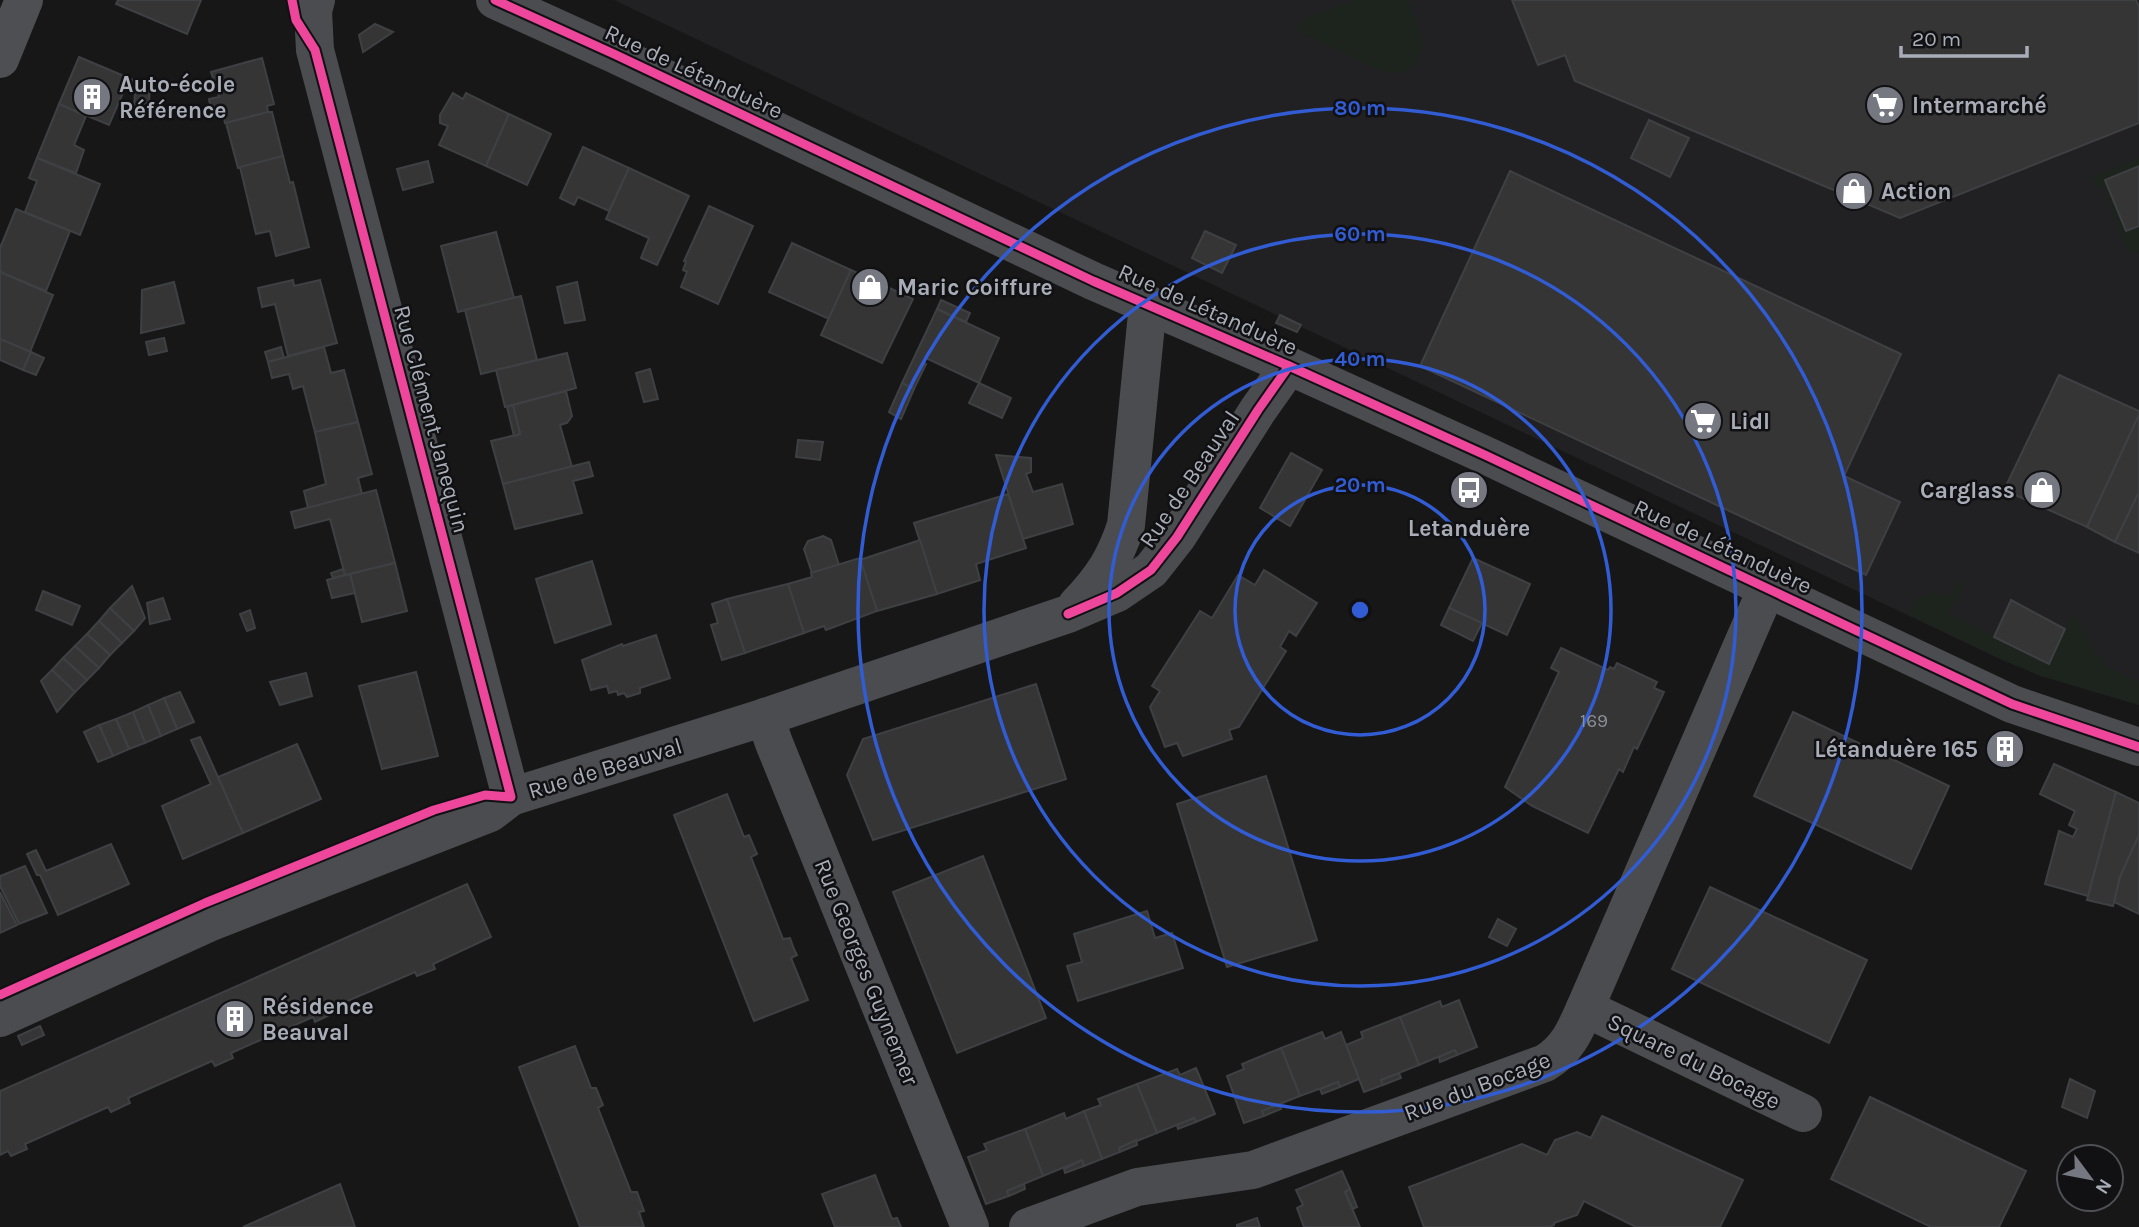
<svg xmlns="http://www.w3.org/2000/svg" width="2139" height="1227" viewBox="0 0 2139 1227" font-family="Karla,sans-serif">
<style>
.built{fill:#212123}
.green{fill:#1d241e}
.building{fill:#353536;stroke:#3f4043;stroke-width:2}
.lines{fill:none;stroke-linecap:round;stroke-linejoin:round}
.minor{stroke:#4b4c50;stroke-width:38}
.major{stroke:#4d4f52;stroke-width:38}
.cycleway-casing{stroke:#111113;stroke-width:13}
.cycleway{stroke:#ed469a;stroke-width:9}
.ring{fill:none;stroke:#325cd3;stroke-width:3.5}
.labels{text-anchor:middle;stroke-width:5;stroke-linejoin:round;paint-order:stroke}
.number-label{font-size:19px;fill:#8b8f98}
.street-label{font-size:23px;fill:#a8adb8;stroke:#111113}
.poi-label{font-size:23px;font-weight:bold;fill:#a8adb8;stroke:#111113;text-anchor:start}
.centre{fill:#325cd3;stroke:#111113;stroke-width:3.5}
.ring-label{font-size:21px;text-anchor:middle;font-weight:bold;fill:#325cd3;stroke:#111113;stroke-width:5;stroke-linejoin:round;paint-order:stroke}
</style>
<rect width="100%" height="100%" fill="#171717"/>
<polygon class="built" points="614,0 2139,0 2139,705 2041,676 2000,659"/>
<g class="green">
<polygon points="1354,0 1408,0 1424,41 1419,60 1405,72 1387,73 1377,69 1296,30 1300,21"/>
<polygon points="2139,158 2139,251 2131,253 2127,250 2103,187 2097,188 2092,177"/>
<polygon points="1959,581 1963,581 1964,585 1949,614 2049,664 2071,616 2074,615 2103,664 2139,682 2139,705 2041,676 2000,659 1908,614 1916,598 1932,593 1950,596"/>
</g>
<g class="building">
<polygon points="118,0 201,0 187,34 116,4"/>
<polygon points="1512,0 2136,0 2139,7 2139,123 1900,218 1575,81 1565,55 1538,65"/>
<polygon points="375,24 393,32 363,52 359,35"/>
<polygon points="79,57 150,87 148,116 134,111 135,90 126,86 109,125 59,104"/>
<polygon points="262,58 274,104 267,106 268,112 225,123 222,108 211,110 209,99 219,97 211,72"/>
<polygon points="453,93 463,99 466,93 509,114 486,166 439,145 448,126 440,123 440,115"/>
<polygon points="59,104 86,116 74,145 84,150 76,173 37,158"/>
<polygon points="268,112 272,112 283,156 238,168 226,123"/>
<polygon points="509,114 551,134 527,185 486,166"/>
<polygon points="1649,120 1689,138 1670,177 1631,158"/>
<polygon points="583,147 629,168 609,211 578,197 574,205 560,198"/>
<polygon points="283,156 290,183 293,182 309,247 276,256 270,231 256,234 240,167"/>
<polygon points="37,158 100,184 80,235 25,212 37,181 29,178"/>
<polygon points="428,161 433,182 403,190 397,169"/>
<polygon points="2139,166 2139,226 2126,231 2105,180"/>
<polygon points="629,168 689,196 657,265 641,258 649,238 606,219"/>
<polygon points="1510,171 1901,354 1844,476 1900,502 1866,575 1420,366"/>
<polygon points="709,206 753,226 718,304 681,287 687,272 683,270 686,262 684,261"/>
<polygon points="16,209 70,231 46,291 0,272 0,248"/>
<polygon points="1205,231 1236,245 1222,273 1192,258"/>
<polygon points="496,232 514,298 458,312 441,246"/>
<polygon points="792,243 851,270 829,319 769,292"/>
<polygon points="851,270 913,299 882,363 821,335"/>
<polygon points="0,272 53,295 30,352 0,339"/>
<polygon points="293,280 294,286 320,280 337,343 288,356 275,304 262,307 258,288"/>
<polygon points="174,282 184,323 141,333 142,290"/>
<polygon points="577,282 585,320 565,323 557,287"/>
<polygon points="521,296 537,360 481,374 465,310"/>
<polygon points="941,300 970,313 966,322 937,309"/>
<polygon points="937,309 999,338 979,383 926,358 923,363 926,364 914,389 902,383"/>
<polygon points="1280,315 1301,325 1297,332 1276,323"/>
<polygon points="164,338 167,351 149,355 146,342"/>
<polygon points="0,339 31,352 23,370 0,360"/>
<polygon points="281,347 284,358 268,362 265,352"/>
<polygon points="324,347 331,373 344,370 358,422 315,432 303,386 293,389 289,374 272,378 268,362"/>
<polygon points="31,352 44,358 36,375 23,370"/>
<polygon points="567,353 576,388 505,407 496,370"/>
<polygon points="650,369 658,399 644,402 636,373"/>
<polygon points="2059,375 2139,411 2139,415 2087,527 2004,490"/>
<polygon points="902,383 914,389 901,419 889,412"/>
<polygon points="979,383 1011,398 1002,418 969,403"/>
<polygon points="566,391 572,416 567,423 560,425 572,467 503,484 491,441 520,434 513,405"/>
<polygon points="513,405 520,434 514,436 507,407"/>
<polygon points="2139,415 2139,492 2115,542 2087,527"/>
<polygon points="358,422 372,474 358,478 362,494 308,508 304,491 326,484 315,432"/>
<polygon points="798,440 823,442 820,460 796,457"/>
<polygon points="1291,453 1322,470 1290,526 1260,508"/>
<polygon points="996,455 1031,458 1031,472 1026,474 1033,492 1062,484 1073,524 1023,539"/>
<polygon points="589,462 593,476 573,481 582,513 515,529 503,484"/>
<polygon points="1461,481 1482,490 1478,498 1457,489"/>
<polygon points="376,490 395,563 345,575 330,519 295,528 291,512"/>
<polygon points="2139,492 2139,553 2115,542"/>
<polygon points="1008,494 1026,548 976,564 980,580 937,594 914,523"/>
<polygon points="823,536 831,540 839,565 812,573 804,549 808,541"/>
<polygon points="920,540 937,594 877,611 860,560"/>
<polygon points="860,558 877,611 826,630 824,626 804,633 788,584 812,577 811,573"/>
<polygon points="1473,558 1530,584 1507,635 1449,608"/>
<polygon points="592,561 611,624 555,643 536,579"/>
<polygon points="395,563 407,611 362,622 350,574"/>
<polygon points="343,569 345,575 333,578 331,573"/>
<polygon points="1264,570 1317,603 1296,636 1289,631 1280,647 1286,651 1239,727 1229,730 1232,739 1183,756 1177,743 1165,747 1150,707 1160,691 1152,686 1200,611 1212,618 1238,575 1255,585"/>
<polygon points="350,574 355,593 332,598 327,580"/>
<polygon points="788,584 804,633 745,653 727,599"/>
<polygon points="132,586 145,618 134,631 110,608"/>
<polygon points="43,591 80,606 72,625 36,610"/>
<polygon points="163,598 170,619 150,624 147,603"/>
<polygon points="727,599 745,653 722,660 711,625 718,623 712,604"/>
<polygon points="2011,600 2065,629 2049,664 1994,637"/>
<polygon points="110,608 134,631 122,643 99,621"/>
<polygon points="1449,608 1482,623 1473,641 1441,625"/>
<polygon points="250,610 255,628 247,631 240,614"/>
<polygon points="99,621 122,643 110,655 87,634"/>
<polygon points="87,634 110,655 99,668 75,646"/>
<polygon points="656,635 670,678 640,688 640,693 627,697 624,693 618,695 617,691 609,693 607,686 591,690 582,660 622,644 623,646"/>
<polygon points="75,646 99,668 87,680 63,658"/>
<polygon points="1561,648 1608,670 1610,667 1614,669 1617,663 1657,682 1654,688 1664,692 1637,749 1634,747 1623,772 1619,769 1588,833 1532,806 1505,787 1559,672 1551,668"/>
<polygon points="63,658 87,680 75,692 52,670"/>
<polygon points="52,670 75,692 57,712 41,681"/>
<polygon points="416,672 438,756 382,769 359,686"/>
<polygon points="306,673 312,696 280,705 270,682"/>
<polygon points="1036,684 1066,779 873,840 847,775 863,739"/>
<polygon points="180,692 194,722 177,729 164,698"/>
<polygon points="164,698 177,729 161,736 148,705"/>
<polygon points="148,705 161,736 145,743 133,712"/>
<polygon points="133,712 145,743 129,749 116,719"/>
<polygon points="1793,712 1949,786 1911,869 1754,796"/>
<polygon points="116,719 129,749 113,756 99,725"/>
<polygon points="99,725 113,756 98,762 84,732"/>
<polygon points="200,737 243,833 183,859 162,806 211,784 191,740"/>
<polygon points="2001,739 2015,746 2009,759 1994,751"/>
<polygon points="297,744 321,799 243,833 218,777"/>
<polygon points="2054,764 2116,792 2088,896 2045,884 2059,831 2073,837 2077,829 2069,825 2075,811 2040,794"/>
<polygon points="1266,776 1317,940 1227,967 1177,804"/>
<polygon points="2116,792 2139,803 2139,835 2120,877 2113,906 2087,900"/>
<polygon points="727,794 744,837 749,835 757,854 751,857 783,939 790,938 794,949 797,955 791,958 808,1000 754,1021 674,815"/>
<polygon points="2139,835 2139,914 2114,902 2120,877"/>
<polygon points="111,844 129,884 58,915 40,875 37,875 27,854 36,850 46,871"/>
<polygon points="983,856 1046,1018 957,1053 893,892"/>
<polygon points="25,866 47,913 19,924 0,886 0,876"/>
<polygon points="467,884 491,937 433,964 435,969 417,976 415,972 331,1008 334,1013 315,1022 313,1017 231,1053 233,1058 215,1066 212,1061 128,1098 130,1103 111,1112 108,1107 25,1144 27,1149 11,1156 8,1151 0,1155 0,1091"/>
<polygon points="1710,887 1867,960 1829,1043 1672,969"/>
<polygon points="0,892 17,925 0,933"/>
<polygon points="1147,911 1155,938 1172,933 1183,968 1078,1001 1067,966 1082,962 1074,934"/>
<polygon points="1498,919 1516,929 1507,946 1489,937"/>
<polygon points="1459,1000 1477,1047 1457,1055 1455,1050 1419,1065 1400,1017 1440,1001 1442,1007"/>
<polygon points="1400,1017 1419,1065 1381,1080 1383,1085 1364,1092 1346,1045 1363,1038 1361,1032"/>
<polygon points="40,1026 44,1035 22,1045 18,1036"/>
<polygon points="1322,1032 1325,1039 1341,1032 1359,1079 1340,1087 1338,1082 1300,1096 1281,1048"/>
<polygon points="575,1046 591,1088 596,1088 603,1105 598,1108 631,1192 637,1192 644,1211 639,1212 644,1227 580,1227 519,1067"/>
<polygon points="1281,1048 1300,1096 1262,1111 1264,1116 1244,1123 1227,1076 1244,1069 1242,1064"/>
<polygon points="1455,1050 1457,1055 1440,1062 1439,1057"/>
<polygon points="1196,1068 1215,1114 1196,1122 1194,1118 1157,1133 1137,1084 1177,1069 1180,1075"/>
<polygon points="1399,1073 1401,1078 1383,1085 1381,1080"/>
<polygon points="2070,1079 2095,1091 2087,1118 2062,1107"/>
<polygon points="1338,1082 1340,1087 1322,1094 1320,1089"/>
<polygon points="1137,1084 1157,1133 1119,1148 1120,1152 1102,1159 1084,1111 1101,1105 1098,1099"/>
<polygon points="1870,1097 2026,1171 1999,1227 1931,1227 1831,1179"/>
<polygon points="1280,1104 1281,1109 1264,1116 1262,1111"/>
<polygon points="1084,1111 1102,1159 1084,1166 1082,1160 1043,1176 1025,1129 1064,1113 1066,1119"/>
<polygon points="1602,1116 1743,1180 1720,1227 1636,1227 1584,1201 1577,1215 1554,1223 1554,1225 1550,1227 1424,1227 1409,1187 1522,1144 1547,1155 1555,1140 1577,1132 1591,1138"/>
<polygon points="1194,1118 1196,1122 1178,1129 1177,1125"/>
<polygon points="1025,1129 1043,1176 1007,1191 1009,1196 986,1204 968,1157 987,1150 984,1144"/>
<polygon points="1136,1140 1137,1145 1120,1152 1119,1148"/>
<polygon points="1082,1160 1084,1166 1065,1173 1064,1169"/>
<polygon points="1342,1171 1350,1189 1345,1192 1360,1227 1304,1227 1297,1208 1303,1205 1296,1190"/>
<polygon points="875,1175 892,1219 897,1218 901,1227 835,1227 822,1194"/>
<polygon points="340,1184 355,1227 243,1227"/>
<polygon points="1024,1184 1025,1189 1009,1196 1007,1191"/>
<polygon points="1350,1189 1357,1207 1353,1209 1345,1192"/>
<polygon points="1257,1218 1260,1227 1237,1227 1237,1225"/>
</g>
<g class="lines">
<g class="minor">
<polyline points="316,0 313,11 315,50 511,797"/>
<polyline points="495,0 614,54 1093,281 1289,366 1485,455 2012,704 2139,747"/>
<path d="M1077 605C1102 579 1115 559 1126 525L1148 304"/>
<polyline points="765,717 774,743 970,1227"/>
<polyline points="1585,1008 1803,1113"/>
<polyline points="0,1018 211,922 490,813 511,797 765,717 1068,614 1117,593 1151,570 1177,537 1258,410 1289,366"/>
<path d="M1028 1227 1137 1187 1253 1170 1545 1063C1567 1050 1575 1031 1585 1008L1767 588"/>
</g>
<polyline class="major" points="0,59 24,0"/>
<defs>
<g id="cycleway">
<polyline points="495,0 614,54 1093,281 1289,366 1485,455 2012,704 2139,747"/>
<polyline points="1068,614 1117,593 1151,570 1177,537 1258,410 1289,366"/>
<polyline points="0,995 205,903 434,810 485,795 511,797 315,50 296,20 292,0"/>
</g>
</defs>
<use href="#cycleway" class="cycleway-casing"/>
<use href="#cycleway" class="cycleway"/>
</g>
<g class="ring">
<circle cx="1360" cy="610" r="125"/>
<circle cx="1360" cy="610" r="251"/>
<circle cx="1360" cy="610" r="376"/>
<circle cx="1360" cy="610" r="502"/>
</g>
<defs>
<symbol id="building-disc" viewBox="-11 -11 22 22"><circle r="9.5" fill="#757880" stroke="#111113"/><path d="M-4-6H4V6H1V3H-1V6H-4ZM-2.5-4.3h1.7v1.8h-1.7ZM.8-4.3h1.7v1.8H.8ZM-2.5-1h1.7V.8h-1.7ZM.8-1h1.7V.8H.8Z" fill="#fff"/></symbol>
<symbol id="supermarket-disc" viewBox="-11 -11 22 22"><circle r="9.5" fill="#757880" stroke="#111113"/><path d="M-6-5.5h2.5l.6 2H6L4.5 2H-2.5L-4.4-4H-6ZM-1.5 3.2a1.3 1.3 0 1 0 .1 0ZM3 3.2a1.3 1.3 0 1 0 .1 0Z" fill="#fff"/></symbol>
<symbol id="shop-disc" viewBox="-11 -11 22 22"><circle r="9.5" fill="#757880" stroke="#111113"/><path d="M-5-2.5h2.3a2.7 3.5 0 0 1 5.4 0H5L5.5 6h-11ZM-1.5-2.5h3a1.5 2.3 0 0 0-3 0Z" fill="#fff"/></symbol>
<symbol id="bus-disc" viewBox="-11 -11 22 22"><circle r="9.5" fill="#757880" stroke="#111113"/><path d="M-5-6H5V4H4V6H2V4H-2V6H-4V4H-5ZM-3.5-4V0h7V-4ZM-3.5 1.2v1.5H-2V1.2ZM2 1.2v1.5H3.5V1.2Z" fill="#fff"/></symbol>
</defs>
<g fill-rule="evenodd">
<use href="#building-disc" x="70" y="75" width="44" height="44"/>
<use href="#supermarket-disc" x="1863" y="83" width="44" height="44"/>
<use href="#shop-disc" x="1832" y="169" width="44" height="44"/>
<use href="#shop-disc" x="848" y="265" width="44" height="44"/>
<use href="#supermarket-disc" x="1681" y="399" width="44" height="44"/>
<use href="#bus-disc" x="1447" y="468" width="44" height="44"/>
<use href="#shop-disc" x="2020" y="468" width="44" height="44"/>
<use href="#building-disc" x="1983" y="727" width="44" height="44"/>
<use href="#building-disc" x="213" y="997" width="44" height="44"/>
</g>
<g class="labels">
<g class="number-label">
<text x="1594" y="727">169</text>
</g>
<g class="street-label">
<text transform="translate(694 71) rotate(25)" y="8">Rue de Létanduère</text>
<text transform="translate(1208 309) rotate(24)" y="8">Rue de Létanduère</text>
<text transform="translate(432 419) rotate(75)" y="8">Rue Clément Janequin</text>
<text transform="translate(1189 479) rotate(-56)" y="8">Rue de Beauval</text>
<text transform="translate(1723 546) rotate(25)" y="8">Rue de Létanduère</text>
<text transform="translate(605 768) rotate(-17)" y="8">Rue de Beauval</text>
<text transform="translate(867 972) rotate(68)" y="8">Rue Georges Guynemer</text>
<text transform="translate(1694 1061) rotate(26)" y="8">Square du Bocage</text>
<text transform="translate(1477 1086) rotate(-21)" y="8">Rue du Bocage</text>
</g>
<g class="poi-label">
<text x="119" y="92">Auto-école<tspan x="119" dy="26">Référence</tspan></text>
<text x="1912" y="113">Intermarché</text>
<text x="1881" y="199">Action</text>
<text x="897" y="295">Maric Coiffure</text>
<text x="1730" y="429">Lidl</text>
<text x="2015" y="498" text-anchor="end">Carglass</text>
<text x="1469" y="536" text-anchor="middle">Letanduère</text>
<text x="1978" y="757" text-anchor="end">Létanduère 165</text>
<text x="262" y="1014">Résidence<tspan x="262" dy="26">Beauval</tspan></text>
</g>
</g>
<circle cx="1360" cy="610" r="10" class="centre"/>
<g class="ring-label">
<text x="1360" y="115">80 m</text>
<text x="1360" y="241">60 m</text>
<text x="1360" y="366">40 m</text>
<text x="1360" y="492">20 m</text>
</g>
<g transform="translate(2090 1178) rotate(122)"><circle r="33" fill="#111113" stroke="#4d4f55" stroke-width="2"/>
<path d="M0-5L12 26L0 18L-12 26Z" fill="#757880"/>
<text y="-10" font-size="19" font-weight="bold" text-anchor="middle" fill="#a8adb8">N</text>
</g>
<path d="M1901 46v10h126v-10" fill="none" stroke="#a8adb8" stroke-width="3.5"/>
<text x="1912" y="46" font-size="21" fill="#a8adb8" stroke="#111113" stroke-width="5" paint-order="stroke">20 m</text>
</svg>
